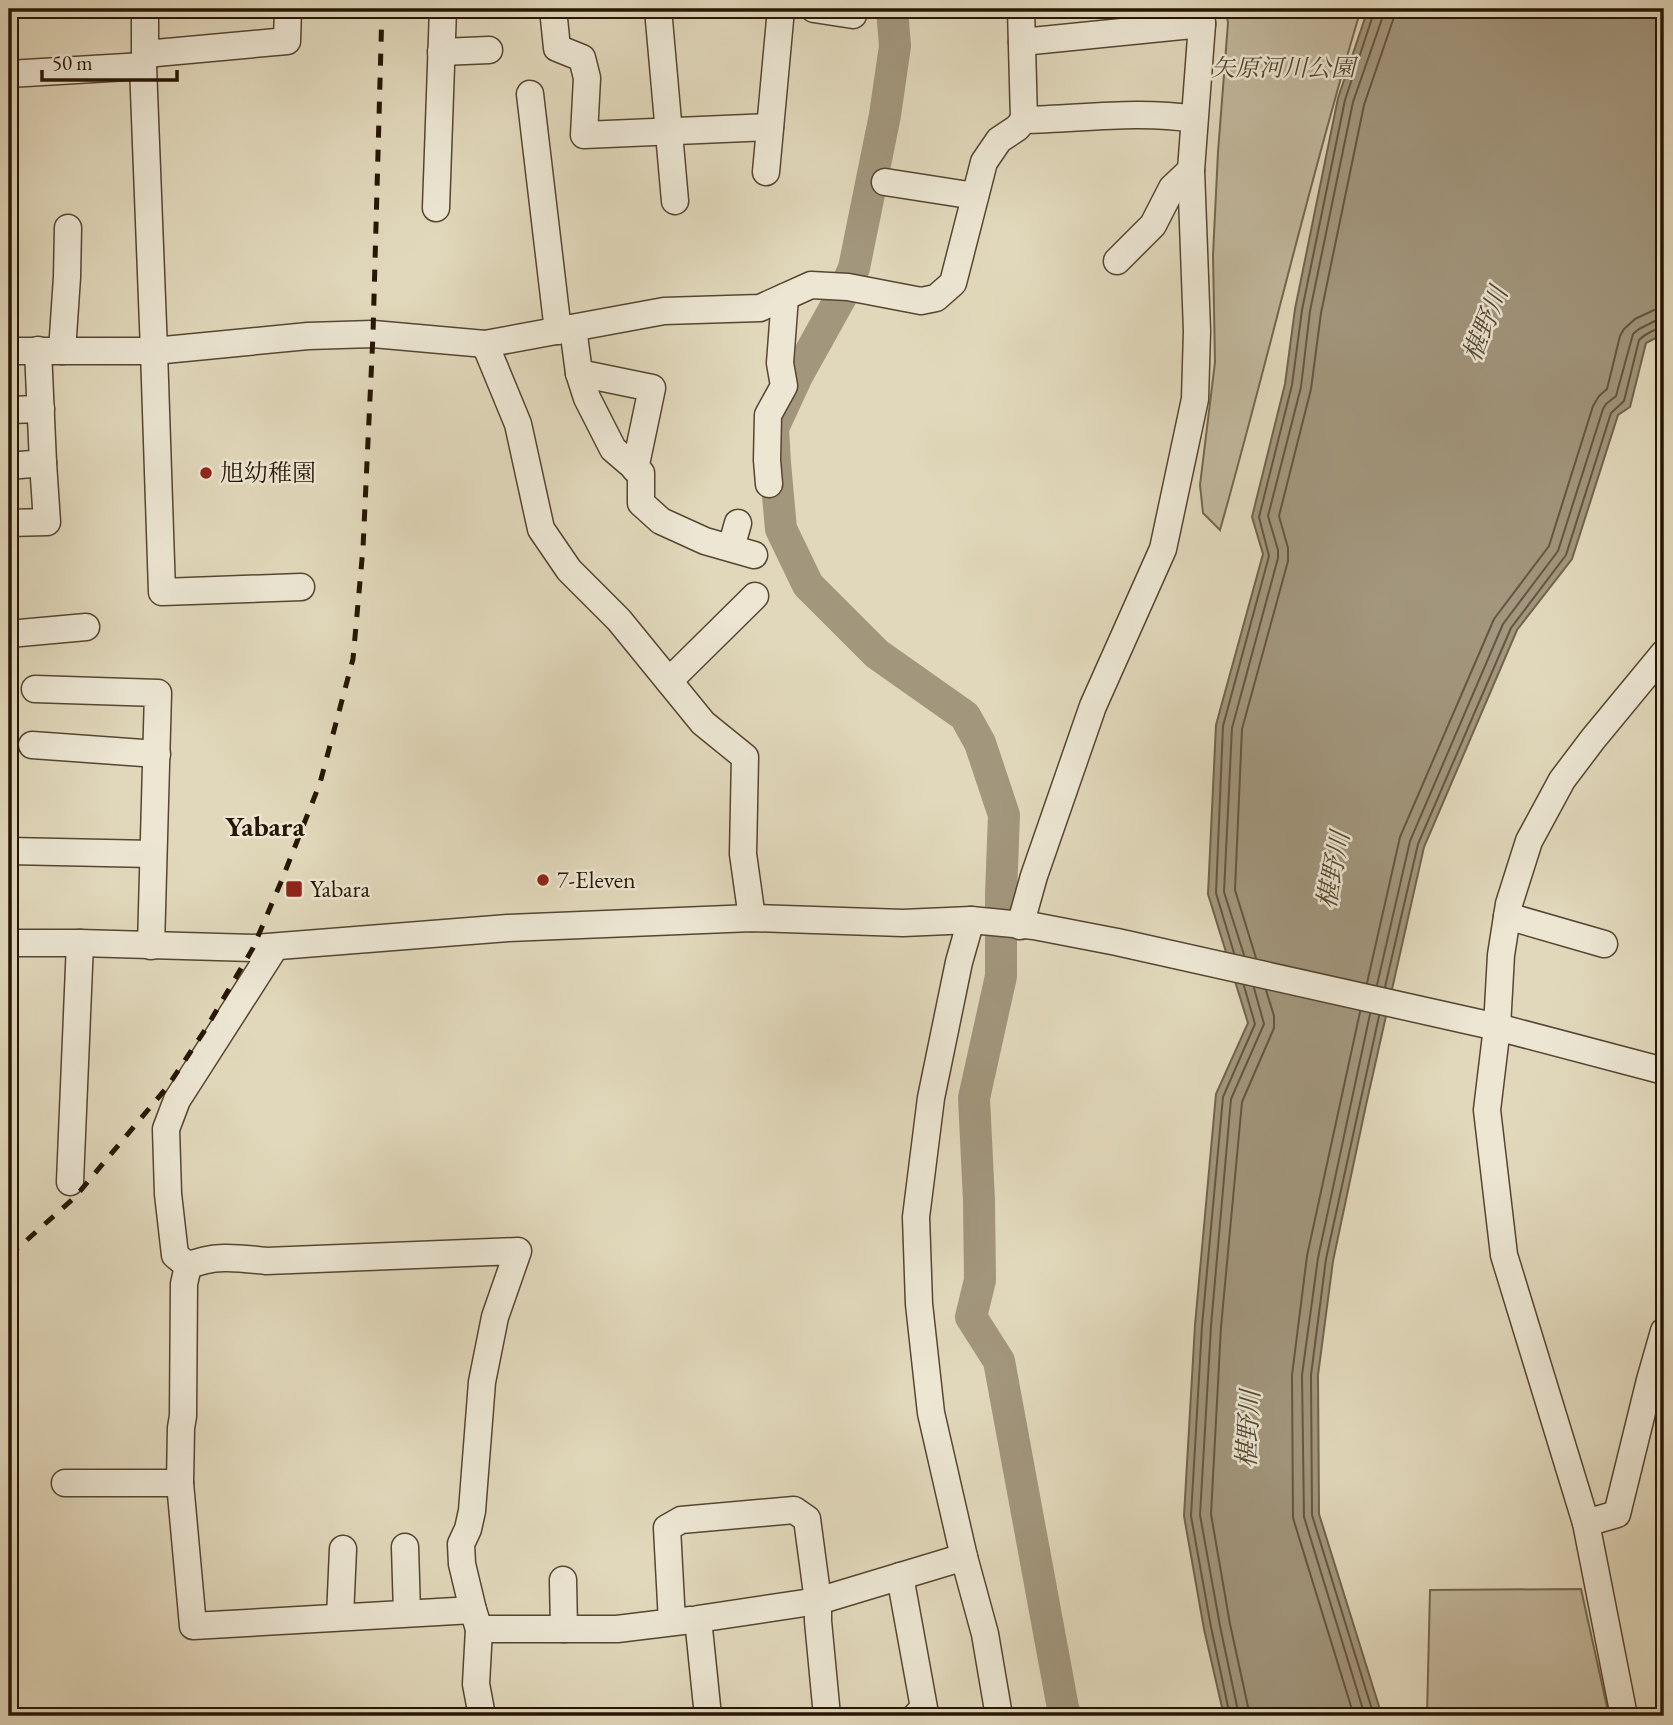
<svg xmlns="http://www.w3.org/2000/svg" width="1673" height="1725" viewBox="0 0 1673 1725" font-family="'EB Garamond','Noto Serif JP',serif">
<style>
.green{fill:#c1b79c;stroke:#746650;stroke-width:2}
.water{fill:#a2967d;stroke:#71634d;stroke-width:2}
.lines{fill:none;stroke-linecap:round;stroke-linejoin:round}
.shore{stroke:#645640;stroke-width:2}
.river{stroke:#a2967d;stroke-width:32}
.minor-casing{stroke:#564632;stroke-width:29}
.minor{stroke:#ece6d3;stroke-width:26}
.rail{stroke:#271604;stroke-width:5;stroke-dasharray:12 12;stroke-linecap:butt}
.poi-dot{fill:#8f2418;stroke:#ece6d3;stroke-width:2.5}
.labels{text-anchor:middle;stroke-width:5;stroke-linejoin:round;paint-order:stroke}
.park-label{font-size:24px;font-style:italic;fill:#554632;stroke:#ece6d3}
.poi-label{font-size:24px;fill:#271604;stroke:#ece6d3;text-anchor:start}
.water-label{font-size:26px;font-style:italic;fill:#584934;stroke:#ece6d3}
.quarter-label{font-size:28px;font-weight:bold;fill:#271604;stroke:#ece6d3}
</style>
<rect width="100%" height="100%" fill="#e1d8bb"/>
<filter id="stains"><feTurbulence type="fractalNoise" baseFrequency=".00286" numOctaves="4"/><feColorMatrix values="0 0 0 0 .2 0 0 0 0 .09 0 0 0 0 .02 0 0 0 .5 -.17"/></filter>
<radialGradient id="worn" r=".72"><stop offset=".6" stop-color="#630" stop-opacity="0"/><stop offset="1" stop-color="#630" stop-opacity=".3"/></radialGradient>
<g class="green">
<path d="M1226 9H1361C1309 181 1269 357 1220 530L1203 513 1200 485 1215 362 1213 255 1218 152 1228 23Z"/>
<polygon points="1581,1589 1609,1716 1427,1716 1430,1590"/>
</g>
<polygon class="water" points="1368,9 1664,9 1664,334 1646,343 1630,407 1618,415 1572,559 1517,630 1424,847 1366,1105 1333,1261 1318,1375 1319,1514 1382,1716 1224,1716 1204,1629 1184,1516 1195,1325 1216,1094 1248,1023 1208,894 1216,725 1263,554 1252,517 1285,384 1295,309 1338,98"/>
<g class="lines">
<g class="shore">
<polyline points="1234,953 1216,893 1223,726 1269,556 1259,517 1292,385 1302,310 1345,100 1375,9"/>
<polyline points="1244,955 1224,892 1232,728 1278,558 1278,550 1268,516 1301,387 1310,311 1353,102 1383,16 1383,9"/>
<polyline points="1256,958 1235,890 1242,729 1288,561 1288,548 1279,516 1311,389 1321,313 1364,105 1393,20 1394,9"/>
<polyline points="1367,983 1400,837 1494,619 1549,546 1593,406 1599,396 1607,389 1620,336 1624,329 1635,319 1654,310 1664,309"/>
<polyline points="1377,985 1410,841 1503,624 1558,551 1603,409 1606,404 1616,396 1633,334 1639,329 1655,321 1664,319"/>
<path d="M1385 987 1418 844 1511 628 1566 555 1611 413 1624 401 1639 340C1645 334 1656 328 1664 328"/>
<polyline points="1230,1716 1211,1627 1191,1516 1202,1326 1223,1097 1255,1024 1244,986"/>
<polyline points="1239,1716 1220,1626 1200,1515 1211,1326 1231,1099 1264,1024 1254,988"/>
<polyline points="1250,1716 1230,1624 1211,1514 1221,1327 1242,1102 1274,1028 1274,1016 1266,990"/>
<polyline points="1354,1716 1293,1518 1292,1375 1307,1256 1360,1012"/>
<polyline points="1365,1716 1304,1517 1302,1375 1318,1258 1370,1014"/>
<polyline points="1374,1716 1312,1515 1311,1375 1326,1259 1379,1016"/>
</g>
<polyline class="river" points="892,9 895,46 885,115 854,268 841,297 797,376 773,428 775,463 781,529 808,585 877,654 965,716 980,743 1004,815 1001,894 1001,976 974,1098 979,1201 980,1280 971,1317 999,1361 1063,1708 1066,1716"/>
<defs>
<g id="minor">
<polyline points="553,9 557,48 582,58 587,78 584,135 770,127"/>
<polyline points="658,9 675,201"/>
<polyline points="814,9 853,15"/>
<polyline points="1021,9 1024,120"/>
<polyline points="1022,42 1202,24"/>
<polyline points="441,52 489,50"/>
<polyline points="145,54 287,41 288,9"/>
<polyline points="143,66 154,351 162,592 301,587"/>
<polyline points="9,74 143,66 145,54 145,9"/>
<polyline points="530,94 558,331"/>
<polyline points="766,172 781,9"/>
<polyline points="885,182 975,196"/>
<polyline points="436,208 443,9"/>
<polyline points="1117,261 1153,225 1172,188 1191,170"/>
<polyline points="573,328 579,373 587,398 613,449 641,473 641,503 661,521 705,541 754,555"/>
<polyline points="485,344 518,424 541,529 569,570 619,620 703,723 745,757 743,854 752,918"/>
<path d="M9 351H154L308 336 373 334 485 344 664 311 760 308 811 285 848 287 921 301 936 298 953 283 984 162 999 140 1017 128 1024 120C1081 119 1138 110 1194 119"/>
<polyline points="62,351 67,277 68,228"/>
<polyline points="579,373 652,388 635,469"/>
<polyline points="9,410 41,409"/>
<polyline points="9,466 43,463 38,350"/>
<polyline points="769,484 767,460 768,415 784,386 780,363 785,297"/>
<polyline points="9,523 47,522 43,463"/>
<polyline points="731,548 738,523"/>
<polyline points="9,634 86,627"/>
<polyline points="669,681 755,596"/>
<polyline points="35,689 158,693 151,946"/>
<polyline points="32,745 157,754"/>
<polyline points="9,851 153,854"/>
<polyline points="1507,916 1604,944"/>
<polyline points="971,920 959,962 931,1098 916,1217 919,1304 931,1413 964,1557 985,1634 999,1716"/>
<polyline points="1020,926 1034,876 1093,706 1163,549 1195,399 1197,331 1191,170 1202,24 1201,9"/>
<polyline points="9,943 80,943 253,948 508,928 752,918 903,923 971,920 1034,926 1117,942 1497,1027 1664,1071"/>
<path d="M275 947 177 1100 166 1129 168 1194 175 1255 188 1266C213 1254 239 1258 266 1261L518 1251 495 1317 482 1382 472 1511 468 1529 461 1544 462 1564 473 1610 479 1629 476 1684 482 1716"/>
<polyline points="70,1182 80,943"/>
<polyline points="188,1266 184,1284 183,1416 181,1428 180,1483 193,1626 473,1610"/>
<polyline points="65,1483 180,1483"/>
<polyline points="1586,1523 1617,1514 1650,1380 1664,1331"/>
<polyline points="405,1547 407,1613"/>
<polyline points="900,1576 924,1708 916,1716"/>
<polyline points="563,1580 564,1629"/>
<polyline points="340,1617 343,1549"/>
<polyline points="672,1622 667,1528 681,1520 794,1510 807,1519 818,1601 818,1621 827,1716"/>
<polyline points="479,1629 617,1629 691,1620"/>
<polyline points="708,1716 698,1619 818,1601 964,1557"/>
<polyline points="1624,1716 1586,1523 1504,1255 1487,1110 1497,1027 1501,955 1509,904 1529,841 1562,780 1593,739 1664,653"/>
</g>
</defs>
<use href="#minor" class="minor-casing"/>
<use href="#minor" class="minor"/>
<polyline class="rail" points="9,1256 75,1197 168,1086 205,1030 253,948 281,882 320,783 353,659 363,548 373,334 382,9"/>
</g>
<g class="poi-dot">
<circle cx="206" cy="473" r="7"/>
<circle cx="543" cy="880" r="7"/>
<rect x="285" y="880" width="18" height="18" rx="3.5"/>
</g>
<g class="labels">
<g class="park-label">
<text x="1283" y="76">矢原河川公園</text>
</g>
<g class="poi-label">
<text x="220" y="481">旭幼稚園</text>
<text x="557" y="888">7-Eleven</text>
<text x="310" y="897">Yabara</text>
</g>
<g class="water-label">
<text transform="translate(1485 324) rotate(-68)" y="9">椹野川</text>
<text transform="translate(1333 870) rotate(-79)" y="9">椹野川</text>
<text transform="translate(1248 1429) rotate(-87)" y="9">椹野川</text>
</g>
<g class="quarter-label">
<text x="265" y="836">Yabara</text>
</g>
</g>
<rect width="1673" height="1725" fill="none" stroke="#e1d8bb" stroke-width="35"/>
<rect x="10" y="10" width="1652" height="1704" fill="none" stroke="#271604" stroke-width="3.5"/>
<rect x="18" y="18" width="1638" height="1690" fill="none" stroke="#271604" stroke-width="2"/>
<path d="M42 70v10h135v-10" fill="none" stroke="#271604" stroke-width="3.5"/>
<text x="52" y="70" font-size="21" fill="#271604" stroke="#ece6d3" stroke-width="5" paint-order="stroke">50 m</text>
<rect width="100%" height="100%" filter="url(#stains)"/>
<rect width="100%" height="100%" fill="url(#worn)"/>
</svg>
